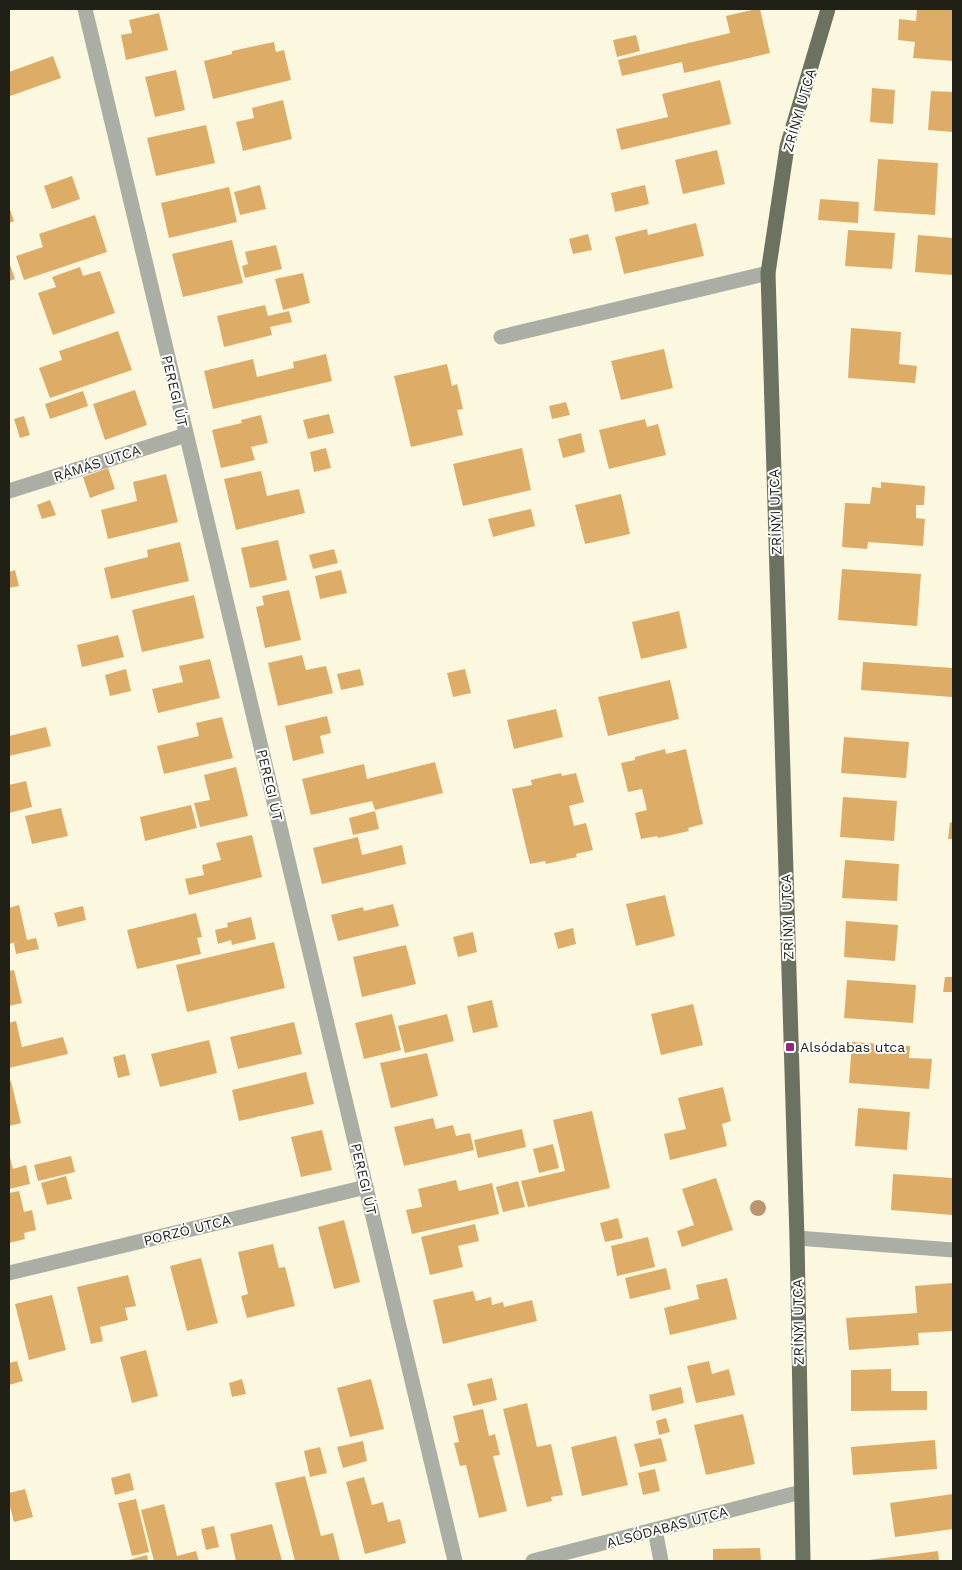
<svg xmlns="http://www.w3.org/2000/svg" width="962" height="1570" viewBox="0 0 962 1570" font-family="'Work Sans',sans-serif">
<style>
.building{fill:#ddad68}
.lines{fill:none;stroke-linecap:round;stroke-linejoin:round}
.minor{stroke:#aaaea4;stroke-width:15}
.major{stroke:#6b7260;stroke-width:15}
.tree{fill:#bb9470}
.poi-dot{fill:#962482;stroke:#fff;stroke-width:2}
.labels{text-anchor:middle;stroke-width:4;stroke-linejoin:round;paint-order:stroke}
.street-label{font-size:14px;fill:#212017;stroke:#fff}
.poi-label{font-size:14px;fill:#212017;stroke:#fff;text-anchor:start}
</style>
<rect width="100%" height="100%" fill="#fcf8df"/>
<g class="building">
<polygon points="756,9 760,9 770,53 684,73 682,62 622,76 618,60 730,33 726,16"/>
<polygon points="917,9 953,9 953,61 913,58 915,42 898,40 899,19 916,21"/>
<polygon points="159,13 168,50 126,60 121,35 132,33 129,20"/>
<polygon points="636,35 640,51 617,57 613,40"/>
<polygon points="274,42 276,52 284,50 291,80 213,99 204,61 232,54 232,51"/>
<polygon points="53,56 61,78 10,96 9,72"/>
<polygon points="176,70 185,110 155,117 145,77"/>
<polygon points="720,80 731,124 621,150 616,129 668,117 662,94"/>
<polygon points="872,88 895,90 893,124 870,122"/>
<polygon points="931,91 953,92 953,132 928,130"/>
<polygon points="283,100 292,139 243,151 236,122 254,118 252,108"/>
<polygon points="206,125 215,163 156,176 147,138"/>
<polygon points="717,150 725,184 683,194 675,160"/>
<polygon points="878,159 938,163 935,215 874,211"/>
<polygon points="72,176 80,199 52,209 44,186"/>
<polygon points="260,185 266,209 240,215 234,192"/>
<polygon points="645,185 649,204 615,212 611,193"/>
<polygon points="229,187 237,222 169,238 161,203"/>
<polygon points="820,199 859,202 858,223 818,220"/>
<polygon points="9,207 14,221 9,223"/>
<polygon points="95,215 107,252 24,280 16,256 43,247 39,234"/>
<polygon points="696,223 704,256 624,274 615,237 647,229 648,235"/>
<polygon points="848,230 895,233 892,269 845,266"/>
<polygon points="588,234 592,250 573,254 569,239"/>
<polygon points="918,235 953,238 953,275 915,272"/>
<polygon points="232,240 243,283 183,297 172,254"/>
<polygon points="276,245 282,269 245,278 242,266 248,264 245,252"/>
<polygon points="9,262 15,279 9,281"/>
<polygon points="80,267 83,276 100,271 115,313 53,335 38,293 56,287 52,277"/>
<polygon points="303,273 310,303 283,310 275,279"/>
<polygon points="265,305 268,316 289,311 292,322 270,327 272,335 224,347 217,316"/>
<polygon points="851,328 901,332 899,364 917,366 915,383 848,378"/>
<polygon points="118,331 132,370 50,398 39,368 62,360 59,351"/>
<polygon points="664,349 673,388 621,400 611,361"/>
<polygon points="326,354 332,381 213,409 204,371 253,359 257,377 294,368 293,362"/>
<polygon points="447,364 452,386 457,384 463,409 457,410 463,435 411,447 394,376"/>
<polygon points="135,390 147,425 105,440 93,404"/>
<polygon points="83,391 88,406 50,419 45,404"/>
<polygon points="566,402 570,415 552,419 549,406"/>
<polygon points="329,414 334,433 308,439 303,420"/>
<polygon points="261,415 268,443 251,447 255,460 221,468 212,430 242,423 241,420"/>
<polygon points="24,416 30,435 20,438 14,419"/>
<polygon points="645,419 647,427 658,424 666,455 609,469 599,430"/>
<polygon points="581,433 585,452 563,458 558,439"/>
<polygon points="326,448 331,468 314,472 310,452"/>
<polygon points="522,448 531,490 463,506 453,464"/>
<polygon points="108,468 115,489 90,498 83,477"/>
<polygon points="261,471 267,496 299,489 305,513 236,530 224,479"/>
<polygon points="166,474 178,522 108,539 101,510 137,501 133,482"/>
<polygon points="881,482 925,486 924,505 916,505 916,518 925,519 923,546 868,542 867,549 842,547 845,503 870,504 872,487 881,488"/>
<polygon points="621,494 630,534 585,544 575,505"/>
<polygon points="50,500 56,515 42,519 37,505"/>
<polygon points="531,509 535,526 493,537 488,519"/>
<polygon points="278,540 287,580 250,588 241,548"/>
<polygon points="180,542 189,581 111,599 104,568 148,557 147,550"/>
<polygon points="334,549 338,563 313,569 309,555"/>
<polygon points="842,569 921,574 917,626 838,620"/>
<polygon points="15,570 19,586 9,588 9,572"/>
<polygon points="341,570 347,593 320,599 315,576"/>
<polygon points="289,590 301,640 265,648 256,607 264,605 262,596"/>
<polygon points="194,595 204,638 142,652 132,610"/>
<polygon points="679,611 687,648 641,659 632,622"/>
<polygon points="118,635 124,657 82,667 77,645"/>
<polygon points="302,655 306,670 326,666 333,693 278,706 268,663"/>
<polygon points="210,659 220,698 158,713 152,689 183,682 179,666"/>
<polygon points="863,662 953,668 952,697 861,690"/>
<polygon points="126,669 131,691 110,696 105,675"/>
<polygon points="360,669 364,685 341,690 337,674"/>
<polygon points="465,669 471,693 453,697 447,673"/>
<polygon points="670,680 679,719 608,736 598,697"/>
<polygon points="556,709 563,737 514,749 507,720"/>
<polygon points="327,716 331,733 320,736 324,753 293,761 285,726"/>
<polygon points="222,717 233,758 164,774 157,746 199,736 196,723"/>
<polygon points="46,727 51,746 9,756 9,736"/>
<polygon points="844,737 909,742 906,778 841,773"/>
<polygon points="665,749 666,754 686,749 703,824 688,828 689,831 658,838 657,836 641,839 635,813 647,810 642,789 628,792 621,763 635,760 635,757"/>
<polygon points="435,762 443,793 375,810 372,801 311,815 302,779 364,764 367,779"/>
<polygon points="236,767 248,816 200,827 194,803 210,800 204,775"/>
<polygon points="561,773 562,776 576,773 584,802 569,806 574,826 586,823 593,850 576,854 577,857 546,864 545,861 530,864 512,789 532,785 531,780"/>
<polygon points="26,781 32,807 9,813 9,785"/>
<polygon points="843,797 897,801 894,841 840,837"/>
<polygon points="191,805 197,828 145,841 140,817"/>
<polygon points="61,808 68,836 32,844 25,816"/>
<polygon points="375,811 379,829 353,835 349,818"/>
<polygon points="950,822 953,823 953,839 948,839"/>
<polygon points="252,835 262,877 189,895 185,879 204,875 202,865 221,860 216,843"/>
<polygon points="358,837 362,855 402,845 406,864 322,884 313,848"/>
<polygon points="845,860 899,864 897,901 842,898"/>
<polygon points="665,895 675,936 636,946 626,904"/>
<polygon points="393,904 399,926 338,941 331,915 363,907 364,911"/>
<polygon points="19,905 27,940 36,938 39,949 16,954 14,943 21,941 9,944 9,908"/>
<polygon points="83,906 86,920 58,927 54,913"/>
<polygon points="196,913 202,937 197,938 201,954 137,969 127,930"/>
<polygon points="251,917 256,939 232,945 231,940 218,944 215,930 228,927 227,923"/>
<polygon points="846,921 898,925 895,961 844,957"/>
<polygon points="573,928 576,944 558,949 554,933"/>
<polygon points="473,932 477,952 458,957 453,937"/>
<polygon points="274,942 285,988 187,1012 176,965"/>
<polygon points="406,945 416,984 362,997 353,957"/>
<polygon points="14,970 22,1003 9,1006 9,971"/>
<polygon points="945,977 953,977 953,992 943,992"/>
<polygon points="847,980 916,985 913,1023 844,1018"/>
<polygon points="492,1000 498,1027 473,1033 467,1006"/>
<polygon points="693,1004 703,1045 661,1055 651,1014"/>
<polygon points="392,1014 401,1050 364,1059 355,1023"/>
<polygon points="447,1014 454,1041 405,1053 398,1026"/>
<polygon points="16,1021 22,1047 63,1037 68,1054 9,1068 9,1023"/>
<polygon points="294,1022 302,1054 238,1069 230,1037"/>
<polygon points="209,1040 217,1073 160,1087 151,1054"/>
<polygon points="852,1042 910,1046 909,1058 932,1059 929,1089 849,1083"/>
<polygon points="427,1053 438,1096 391,1108 380,1063"/>
<polygon points="125,1054 130,1075 118,1078 113,1057"/>
<polygon points="306,1072 314,1104 239,1121 232,1090"/>
<polygon points="11,1081 21,1123 9,1126 9,1082"/>
<polygon points="723,1087 731,1121 722,1124 727,1146 670,1160 664,1134 686,1129 678,1098"/>
<polygon points="858,1108 910,1112 907,1150 855,1146"/>
<polygon points="592,1111 610,1188 528,1207 521,1181 565,1171 553,1120"/>
<polygon points="433,1118 436,1129 453,1125 456,1136 470,1133 474,1150 404,1166 394,1127"/>
<polygon points="522,1129 526,1147 478,1158 474,1140"/>
<polygon points="322,1130 332,1170 301,1177 291,1137"/>
<polygon points="553,1144 559,1168 539,1173 533,1149"/>
<polygon points="9,1154 13,1169 26,1165 30,1184 9,1189"/>
<polygon points="71,1156 75,1172 38,1181 34,1165"/>
<polygon points="893,1174 953,1178 953,1215 891,1210"/>
<polygon points="66,1176 72,1199 47,1205 41,1183"/>
<polygon points="716,1178 733,1230 682,1247 677,1231 694,1225 682,1189"/>
<polygon points="456,1180 459,1191 492,1183 499,1214 412,1234 406,1210 422,1207 418,1189"/>
<polygon points="518,1181 525,1207 503,1212 496,1187"/>
<polygon points="19,1191 24,1212 32,1210 36,1230 24,1233 25,1239 9,1243 9,1193"/>
<polygon points="618,1218 623,1238 605,1242 600,1223"/>
<polygon points="344,1220 360,1282 334,1289 318,1227"/>
<polygon points="475,1224 479,1241 458,1246 463,1267 430,1275 421,1237"/>
<polygon points="648,1237 655,1267 617,1276 611,1246"/>
<polygon points="273,1244 279,1268 285,1267 295,1306 247,1318 241,1296 248,1294 238,1252"/>
<polygon points="201,1258 218,1323 187,1331 170,1266"/>
<polygon points="666,1268 671,1289 630,1299 625,1278"/>
<polygon points="128,1275 136,1306 125,1308 128,1320 100,1327 103,1341 91,1344 77,1287"/>
<polygon points="727,1278 737,1319 670,1335 664,1308 699,1299 696,1285"/>
<polygon points="953,1283 953,1331 918,1333 919,1345 849,1350 846,1318 917,1313 915,1286"/>
<polygon points="473,1291 476,1301 491,1297 492,1305 503,1302 504,1307 532,1300 537,1321 443,1344 433,1300"/>
<polygon points="52,1295 66,1350 29,1360 15,1304"/>
<polygon points="146,1350 158,1396 132,1403 120,1357"/>
<polygon points="17,1361 23,1381 9,1385 9,1363"/>
<polygon points="709,1361 712,1374 729,1369 735,1395 696,1403 687,1366"/>
<polygon points="891,1369 891,1391 927,1391 927,1410 851,1411 851,1370"/>
<polygon points="492,1378 497,1400 473,1406 467,1384"/>
<polygon points="242,1379 246,1394 232,1397 229,1383"/>
<polygon points="371,1379 384,1429 350,1437 337,1388"/>
<polygon points="681,1387 684,1403 652,1411 649,1395"/>
<polygon points="527,1403 537,1447 551,1444 563,1495 551,1497 552,1501 527,1507 503,1409"/>
<polygon points="483,1409 489,1436 495,1434 500,1455 493,1456 507,1511 479,1518 466,1465 460,1466 454,1443 459,1442 453,1416"/>
<polygon points="743,1414 755,1464 706,1475 694,1425"/>
<polygon points="666,1418 670,1432 659,1435 656,1421"/>
<polygon points="616,1436 628,1485 582,1496 571,1447"/>
<polygon points="661,1438 667,1461 640,1467 634,1444"/>
<polygon points="935,1440 937,1469 853,1475 851,1447"/>
<polygon points="363,1441 367,1461 343,1468 337,1447"/>
<polygon points="320,1447 327,1473 310,1477 304,1451"/>
<polygon points="655,1469 660,1491 643,1495 638,1473"/>
<polygon points="130,1473 134,1490 115,1495 111,1478"/>
<polygon points="305,1476 321,1536 333,1533 340,1561 295,1561 275,1483"/>
<polygon points="364,1477 372,1505 383,1502 388,1522 400,1519 406,1543 365,1554 346,1482"/>
<polygon points="25,1489 33,1517 14,1522 9,1503 9,1493"/>
<polygon points="953,1494 953,1529 895,1537 890,1503"/>
<polygon points="136,1499 149,1552 132,1556 118,1503"/>
<polygon points="164,1504 177,1556 196,1551 199,1561 154,1561 141,1510"/>
<polygon points="272,1524 282,1561 236,1561 230,1534"/>
<polygon points="214,1526 219,1547 206,1550 201,1529"/>
<polygon points="760,1548 761,1561 713,1561 713,1549"/>
<polygon points="938,1551 939,1561 869,1561 869,1560"/>
<polygon points="147,1555 148,1561 125,1561"/>
</g>
<g class="lines">
<g class="minor">
<polyline points="85,9 455,1561"/>
<polyline points="501,337 768,273"/>
<polyline points="9,491 186,435"/>
<polyline points="797,1238 953,1250"/>
<polyline points="9,1273 366,1187"/>
<polyline points="655,1530 661,1561"/>
<polyline points="533,1561 801,1492"/>
</g>
<polyline class="major" points="803,1561 797,1238 768,273 787,147 828,9"/>
</g>
<circle class="tree" cx="758" cy="1208" r="8"/>
<rect class="poi-dot" x="785" y="1042" width="10" height="10" rx="2.5"/>
<g class="labels">
<g class="street-label">
<text transform="translate(799 110) rotate(-74)" y="5">ZRÍNYI UTCA</text>
<text transform="translate(175 391) rotate(77)" y="5">PEREGI ÚT</text>
<text transform="translate(97 463) rotate(-18)" y="5">RÁMÁS UTCA</text>
<text transform="translate(775 512) rotate(-92)" y="5">ZRÍNYI UTCA</text>
<text transform="translate(270 785) rotate(77)" y="5">PEREGI ÚT</text>
<text transform="translate(787 917) rotate(-92)" y="5">ZRÍNYI UTCA</text>
<text transform="translate(364 1179) rotate(77)" y="5">PEREGI ÚT</text>
<text transform="translate(187 1230) rotate(-14)" y="5">PORZÓ UTCA</text>
<text transform="translate(798 1322) rotate(-91)" y="5">ZRÍNYI UTCA</text>
<text transform="translate(667 1527) rotate(-15)" y="5">ALSÓDABAS UTCA</text>
</g>
<g class="poi-label">
<text x="800" y="1052">Alsódabas utca</text>
</g>
</g>
<rect width="962" height="1570" fill="none" stroke="#212017" stroke-width="20"/>
</svg>
